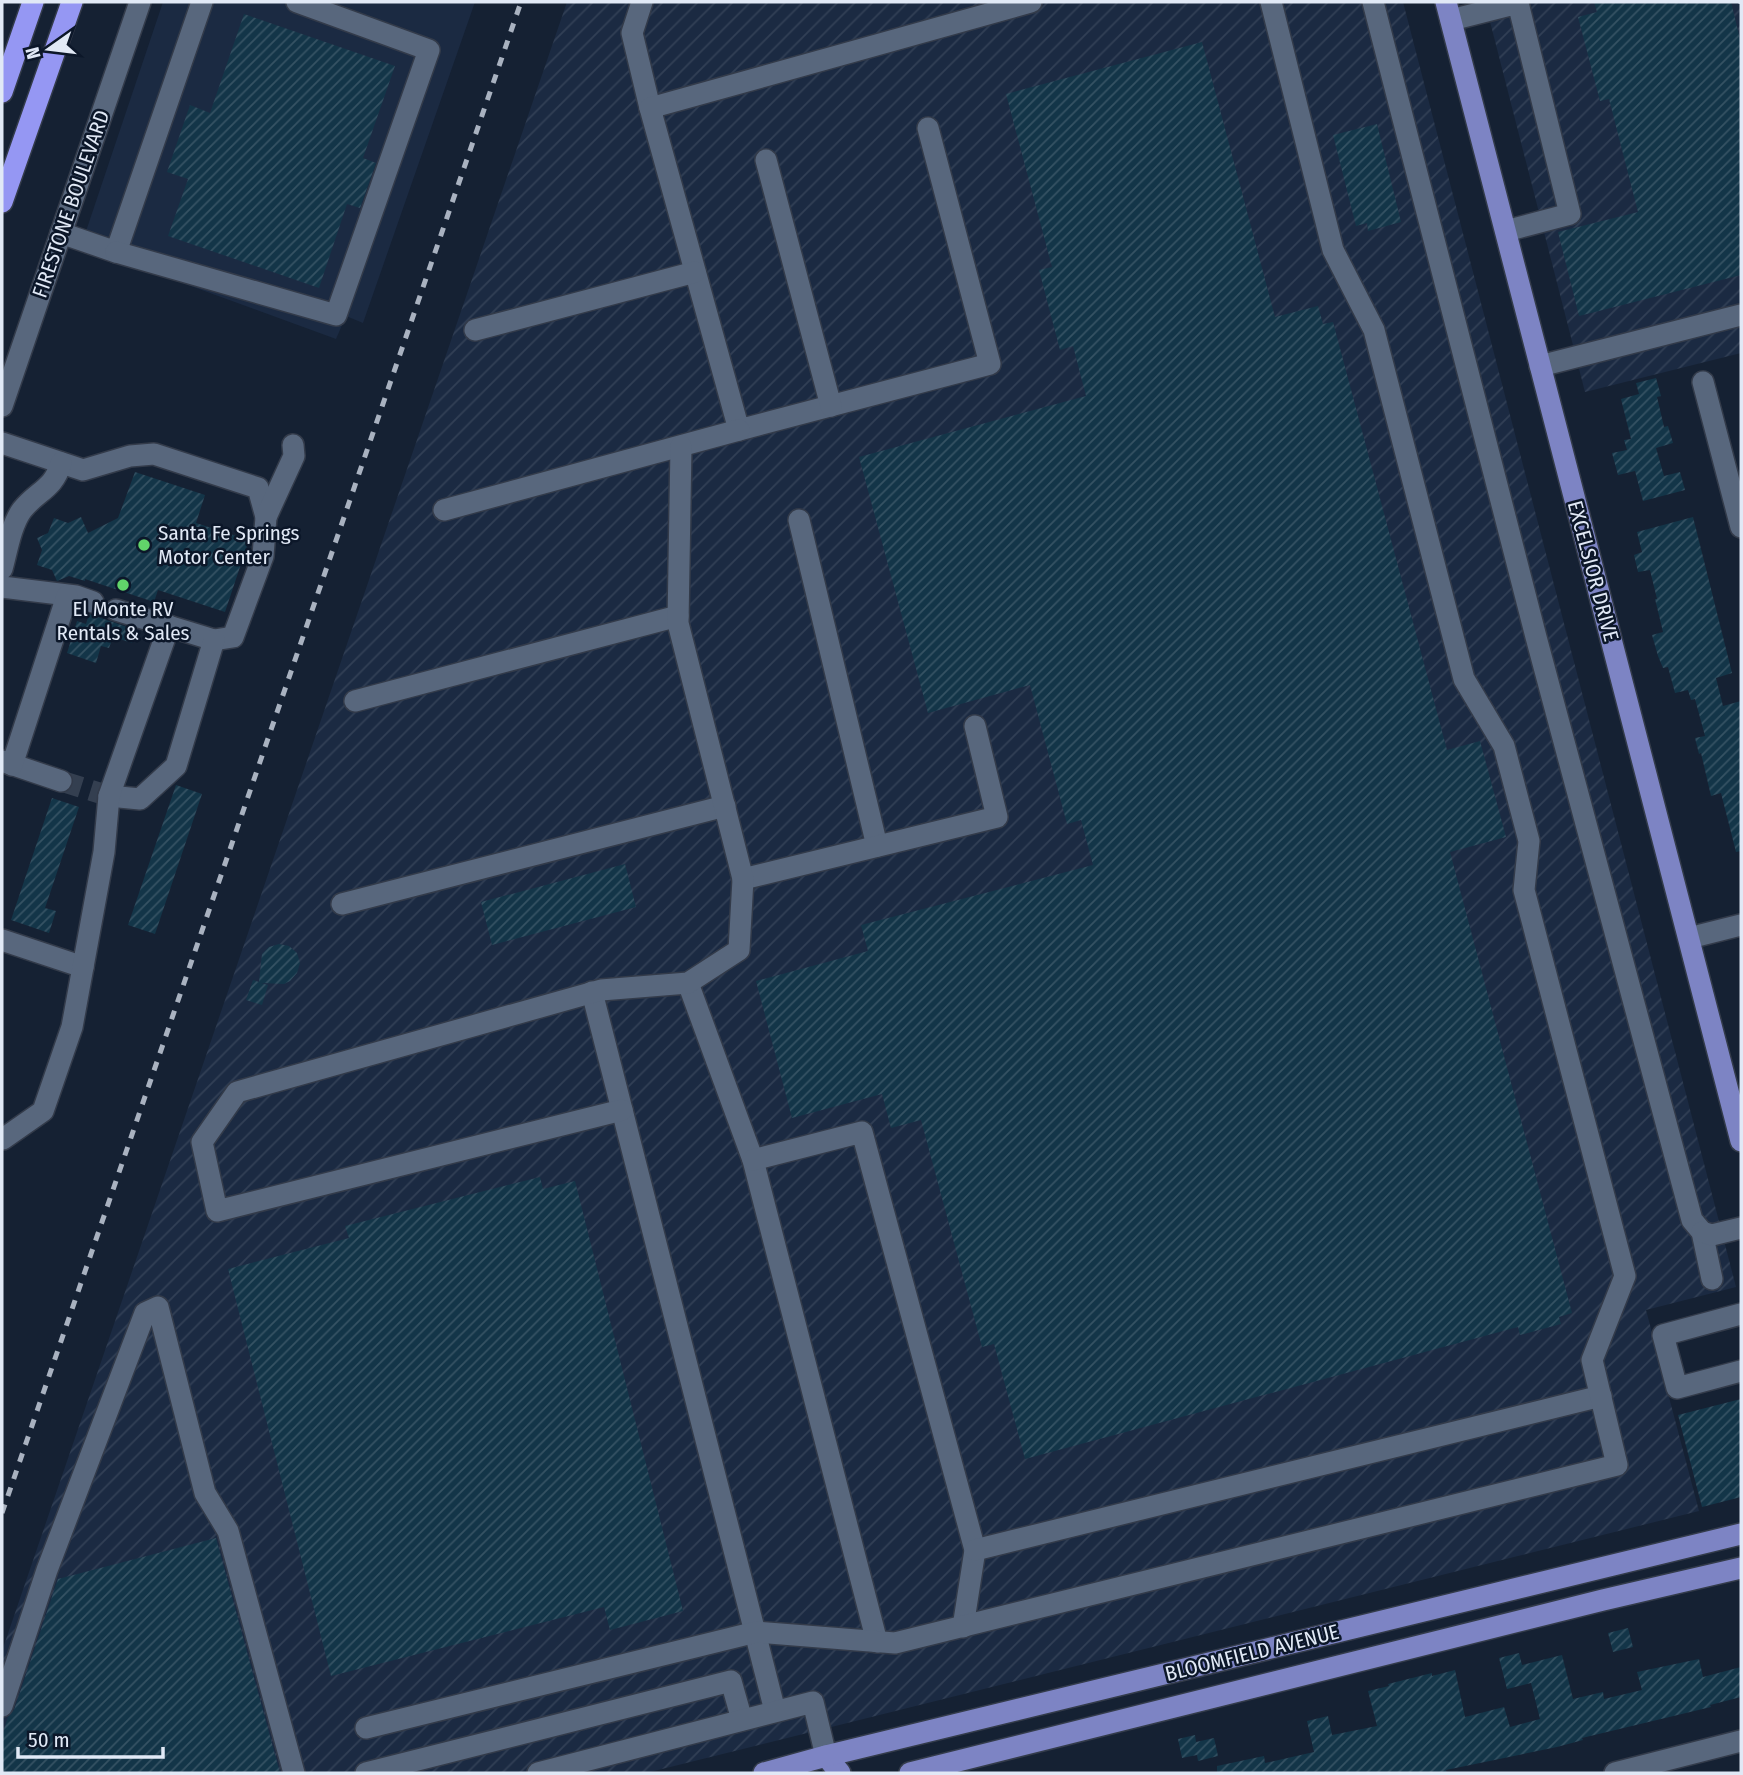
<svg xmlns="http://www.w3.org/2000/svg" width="1743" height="1775" viewBox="0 0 1743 1775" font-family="'Fira Sans Condensed',sans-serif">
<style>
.built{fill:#1b2a42}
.industrial{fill:url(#industrial-furrows)}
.building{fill:url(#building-hatch)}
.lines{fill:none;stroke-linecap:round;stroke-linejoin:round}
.minor-tunnel{stroke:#343f50;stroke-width:21;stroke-dasharray:21 10;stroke-linecap:butt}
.minor-casing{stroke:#333b4a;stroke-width:24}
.major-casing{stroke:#333b4a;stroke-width:24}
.highway-casing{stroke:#333b4a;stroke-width:24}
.minor{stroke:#58677d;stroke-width:21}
.major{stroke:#7d84c4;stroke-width:21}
.highway{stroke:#9597f3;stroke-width:21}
.rail{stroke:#a9b2c0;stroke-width:5;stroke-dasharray:9 9;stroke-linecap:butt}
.poi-dot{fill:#61d46a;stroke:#0c1729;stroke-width:2.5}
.labels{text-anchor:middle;stroke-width:5;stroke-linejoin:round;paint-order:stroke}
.street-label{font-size:21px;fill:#e1e9f6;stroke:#0c1729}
.poi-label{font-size:21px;fill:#e1e9f6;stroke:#0c1729;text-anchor:start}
</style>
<defs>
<pattern id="industrial-furrows" width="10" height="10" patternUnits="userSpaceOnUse" patternTransform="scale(1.75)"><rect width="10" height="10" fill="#1b2a42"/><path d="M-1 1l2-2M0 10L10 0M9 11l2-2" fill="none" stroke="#313f55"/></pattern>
<pattern id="building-hatch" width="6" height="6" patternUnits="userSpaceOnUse" patternTransform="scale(1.75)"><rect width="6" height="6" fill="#133548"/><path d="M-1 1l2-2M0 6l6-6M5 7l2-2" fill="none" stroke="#355263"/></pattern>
</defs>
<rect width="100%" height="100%" fill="#152133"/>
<polygon class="built" points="163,2 475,2 363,323 346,316 336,339 81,246"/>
<g class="industrial">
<polygon points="567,2 1403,2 1736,1287 1646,1310 1699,1511 646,1773 2,1773 2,1651"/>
<polygon points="1485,2 1741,2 1741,353 1585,392"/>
</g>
<g class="building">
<polygon points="1594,2 1731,2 1741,43 1741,275 1579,316 1558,232 1638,212 1609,99 1600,101 1578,17 1597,12"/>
<polygon points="244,14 395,66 363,158 376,163 360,208 347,204 319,288 168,236 188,179 167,172 190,105 210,113"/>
<polygon points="1202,42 1275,317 1318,306 1323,324 1333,322 1447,750 1480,741 1506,837 1450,852 1572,1313 1559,1317 1561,1324 1520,1335 1518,1327 1025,1459 994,1344 982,1347 921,1120 891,1128 882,1094 792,1118 756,981 868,951 861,925 1093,865 1081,820 1067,824 1030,685 928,713 859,457 1086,396 1073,346 1060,350 1039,270 1052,267 1006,94"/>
<polygon points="1377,124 1401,222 1368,231 1367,223 1356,226 1333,135"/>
<polygon points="1656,378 1661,396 1657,397 1664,427 1668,426 1673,443 1656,448 1664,476 1680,472 1685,490 1643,501 1635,471 1618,475 1612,453 1627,450 1624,440 1631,439 1621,399 1639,394 1636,383"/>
<polygon points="135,472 205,495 196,523 249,540 225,612 158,590 154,602 85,579 85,581 69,576 57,581 52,570 37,565 42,550 37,538 48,533 54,518 68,523 81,517 88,533 118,518"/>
<polygon points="1693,517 1732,673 1716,678 1723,706 1741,701 1741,851 1736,852 1721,793 1711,796 1701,753 1699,754 1695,738 1705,736 1695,699 1691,700 1688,690 1675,693 1668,667 1663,668 1658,656 1652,635 1663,632 1655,599 1657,599 1650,570 1638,572 1634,555 1642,552 1637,532"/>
<polygon points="89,614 136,630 132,643 113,637 109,648 101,646 96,663 67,653 77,621 86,624"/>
<polygon points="176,785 202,794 155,934 128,925"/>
<polygon points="52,798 79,807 45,908 56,911 49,933 11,920"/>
<polygon points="625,864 636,907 492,945 481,902"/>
<polygon points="279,944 289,946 297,953 300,963 297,973 290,981 284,984 261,983 268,985 262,1005 246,1000 253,980 259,982 262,954 269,947"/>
<polygon points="540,1177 543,1189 575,1181 683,1611 610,1630 604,1607 331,1676 228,1269 349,1238 345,1226"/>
<polygon points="1741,1399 1741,1497 1702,1507 1678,1415"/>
<polygon points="216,1538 280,1773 2,1773 2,1736 8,1717 14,1710 58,1579"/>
<polygon points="1628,1628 1633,1647 1613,1652 1608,1633"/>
<polygon points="1519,1653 1522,1665 1562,1655 1573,1699 1603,1692 1604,1699 1642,1690 1637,1672 1699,1659 1703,1677 1741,1667 1741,1697 1710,1705 1711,1707 1582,1738 1583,1740 1557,1747 1446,1770 1447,1773 1217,1773 1217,1766 1264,1756 1265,1763 1314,1752 1307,1721 1328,1716 1332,1735 1377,1726 1368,1691 1389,1686 1388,1684 1432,1673 1432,1676 1455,1670 1465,1717 1504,1707 1510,1727 1540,1719 1531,1683 1507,1689 1499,1658"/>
<polygon points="1195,1735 1196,1742 1214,1738 1218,1756 1198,1761 1197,1755 1182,1758 1178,1739"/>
</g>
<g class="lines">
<polyline class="minor-tunnel" points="61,781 109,796"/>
<defs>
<g id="minor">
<polyline points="642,2 632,33 650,108"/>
<polyline points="1373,2 1536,637 1692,1220 1702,1232 1712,1279"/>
<polyline points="1451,20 1518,3 1570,214 1506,231"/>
<polyline points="928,128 990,364 739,430 650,108 1031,2"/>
<polyline points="766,160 831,406"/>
<polyline points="61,233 116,252 202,2"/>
<polyline points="116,252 336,315 429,50 297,2"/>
<polyline points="475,330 695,272"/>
<polyline points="1540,366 1741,315"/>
<polyline points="1703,382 1741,527"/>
<polyline points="2,406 140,2"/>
<polyline points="2,443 83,470 130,456 154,454 258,488 266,517 263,556 233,637 214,640 116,610"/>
<polyline points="444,510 739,430"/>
<polyline points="266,517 294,456 293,445"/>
<polyline points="799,520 877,846"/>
<path d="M2 569C7 551 11 525 22 510 37 491 54 489 61 463"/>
<polyline points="2,587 76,596 93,602"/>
<polyline points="355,701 678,616"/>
<polyline points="2,761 61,781"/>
<polyline points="12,765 67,596"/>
<polyline points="109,796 140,799 176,766 214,640"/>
<polyline points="743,879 997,817 975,726"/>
<polyline points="342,904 725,806"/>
<polyline points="1689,938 1741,925"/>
<polyline points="2,940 83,967"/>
<polyline points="688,983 753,1160 877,1642"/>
<polyline points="592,992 775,1711"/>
<polyline points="622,1110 217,1211 202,1142 237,1092 601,990 688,983 739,950 743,879 678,623 681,446"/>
<polyline points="2,1138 3,1139 43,1111 72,1027 104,852 109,796 169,626"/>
<polyline points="753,1160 862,1132 975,1550 963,1627"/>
<polyline points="1702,1232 1712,1235 1741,1228"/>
<polyline points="1741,1314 1663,1335 1677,1388 1741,1371"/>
<polyline points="975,1550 1601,1396"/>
<polyline points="2,1706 47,1570 145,1313 158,1307 205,1493 228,1531 294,1773"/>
<polyline points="366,1728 756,1632 895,1643 1617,1465 1592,1360 1625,1276 1524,890 1529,841 1504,746 1464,679 1374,330 1333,250 1271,2"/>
<polyline points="366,1773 731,1681 742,1720"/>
<polyline points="538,1773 813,1702 826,1756"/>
<polyline points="1615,1773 1741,1741"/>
</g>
<g id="major">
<polyline points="1446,2 1741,1141"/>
<polyline points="826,1756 840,1773"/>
<polyline points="764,1773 826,1756 1741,1534"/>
<polyline points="910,1773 1603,1600 1741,1568"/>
</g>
<g id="highway">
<polyline points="2,92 33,2"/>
<polyline points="2,202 72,2"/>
</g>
</defs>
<use href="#minor" class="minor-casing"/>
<use href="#major" class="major-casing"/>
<use href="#highway" class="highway-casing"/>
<use href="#minor" class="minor"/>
<use href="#major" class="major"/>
<use href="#highway" class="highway"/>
<g class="rail">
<polyline points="1741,2 1741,4"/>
<polyline points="2,1513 521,2"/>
</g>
</g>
<g class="poi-dot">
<circle cx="144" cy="545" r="7"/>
<circle cx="123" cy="585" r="7"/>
</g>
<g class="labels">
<g class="street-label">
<text transform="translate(71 204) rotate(-71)" y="7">FIRESTONE BOULEVARD</text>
<text transform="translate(1593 571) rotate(75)" y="7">EXCELSIOR DRIVE</text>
<text transform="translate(1252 1653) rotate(-14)" y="7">BLOOMFIELD AVENUE</text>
</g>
<g class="poi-label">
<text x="158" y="540">Santa Fe Springs<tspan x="158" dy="24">Motor Center</tspan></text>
<text x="123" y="616" text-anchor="middle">El Monte RV<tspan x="123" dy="24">Rentals &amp; Sales</tspan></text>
</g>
</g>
<rect width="1743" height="1775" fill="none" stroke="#e1e9f6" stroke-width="7"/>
<g transform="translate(49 49) rotate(256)" stroke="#0c1729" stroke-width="5" paint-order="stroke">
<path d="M0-5L12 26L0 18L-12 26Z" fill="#e1e9f6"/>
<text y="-10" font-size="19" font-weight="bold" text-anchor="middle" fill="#e1e9f6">N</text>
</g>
<path d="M18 1747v10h145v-10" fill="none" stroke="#e1e9f6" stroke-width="3.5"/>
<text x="28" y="1747" font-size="21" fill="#e1e9f6" stroke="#0c1729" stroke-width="5" paint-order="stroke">50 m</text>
</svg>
